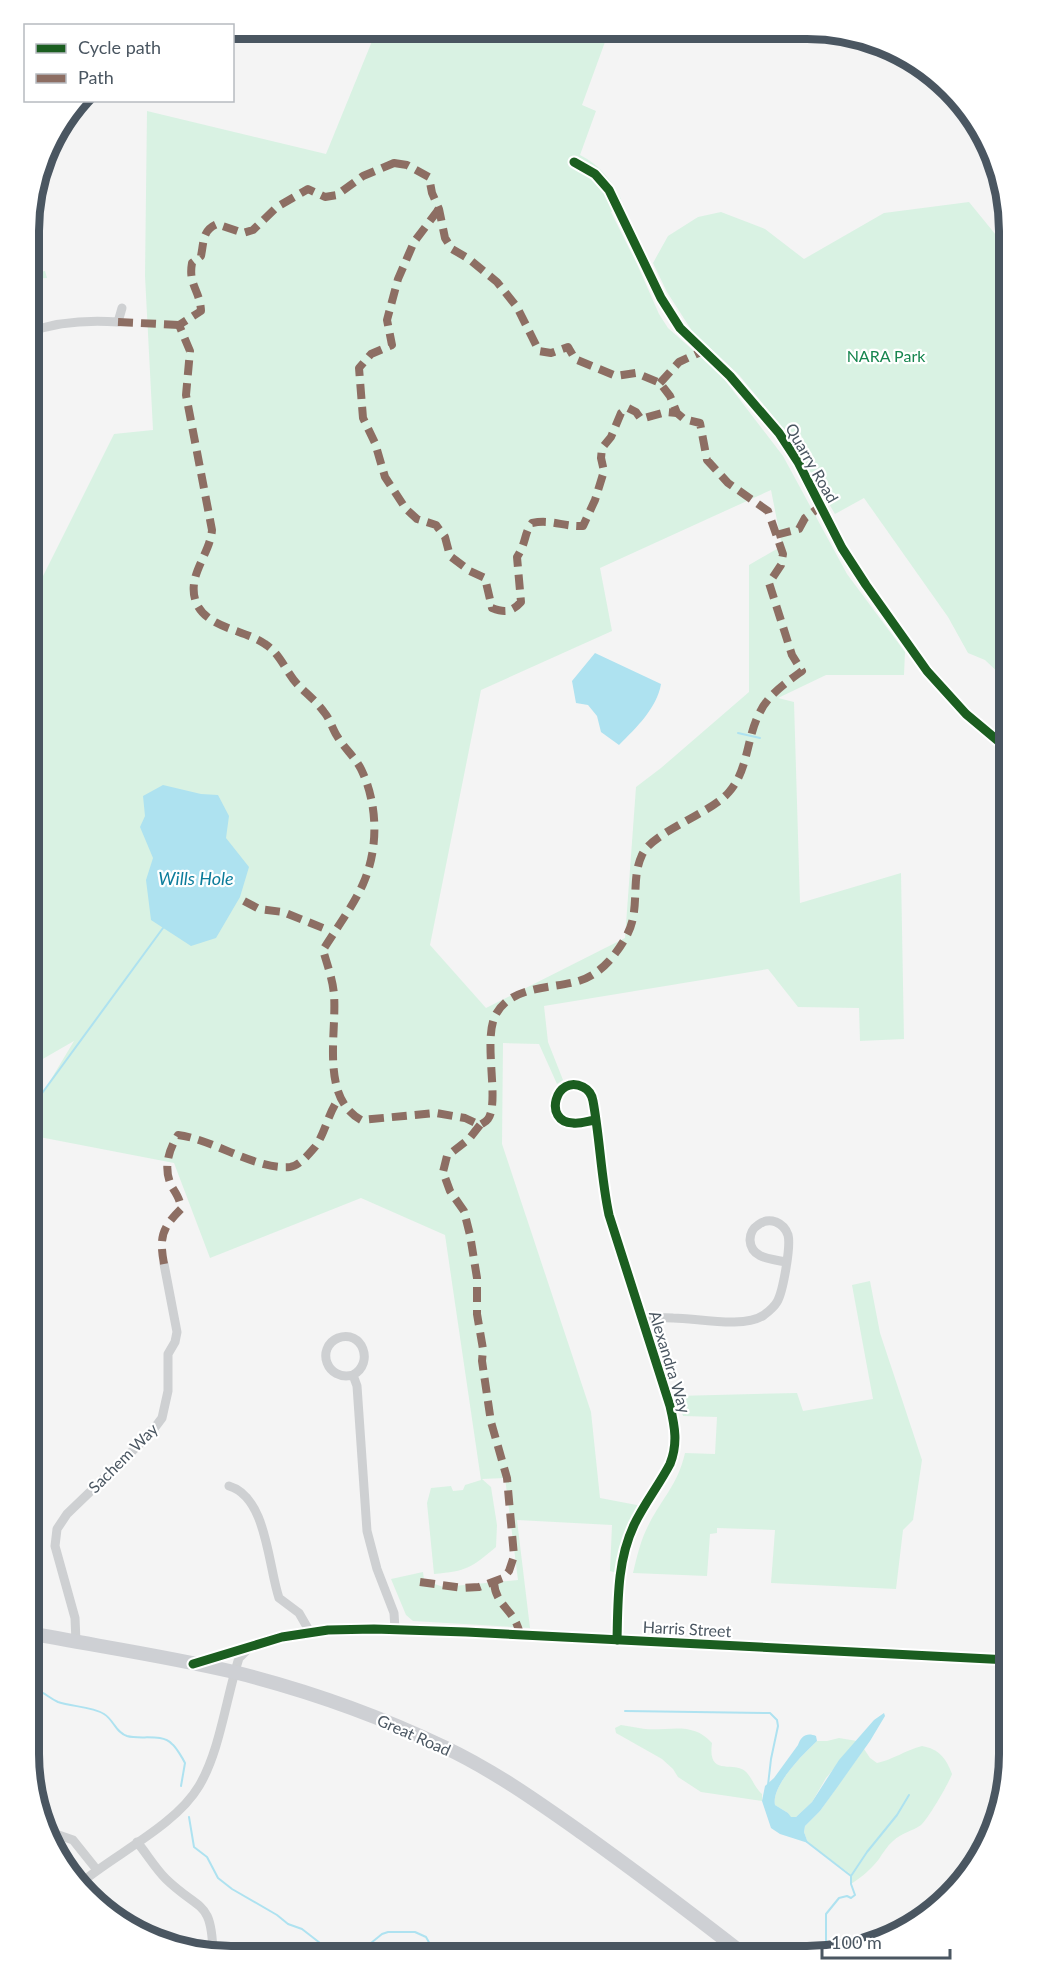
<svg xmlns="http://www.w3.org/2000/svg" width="1038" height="1985" viewBox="0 0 1038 1985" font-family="Lato,sans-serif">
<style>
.green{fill:#d9f2e3;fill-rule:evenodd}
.water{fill:#aee2f0}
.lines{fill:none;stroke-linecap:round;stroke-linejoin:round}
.stream{stroke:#aee2f0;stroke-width:2}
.street{stroke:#ced0d2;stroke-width:9}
.secondary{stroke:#ced0d4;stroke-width:14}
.quiet{stroke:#8d6e63;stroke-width:8;stroke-dasharray:15 8;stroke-linecap:butt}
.cycleway-casing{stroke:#fff;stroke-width:13}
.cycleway{stroke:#1b5e20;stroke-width:9}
.labels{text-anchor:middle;stroke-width:4.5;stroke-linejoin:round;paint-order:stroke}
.park-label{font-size:16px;fill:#17864f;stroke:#fff}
.street-label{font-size:16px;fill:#4a5661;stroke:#fff}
.water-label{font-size:18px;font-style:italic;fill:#0c7c9b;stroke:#fff}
.rim{fill:none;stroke:#4a5661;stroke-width:8}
</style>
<rect width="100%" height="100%" fill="#f4f4f4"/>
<g class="green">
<path d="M377 29 609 31 582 105 596 111 580 155C600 165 611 180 621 199V204H624L611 212 637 264 659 314 668 328 721 375 783 456 847 574 905 652 904 675H826L778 698 794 702 800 903 901 873 904 1039 860 1041 859 1008 798 1007 768 969 544 1006 548 1042 563 1080 557 1084 539 1044 503 1043 502 1144 591 1412 600 1498 642 1506 617 1573 610 1571 612 1525 517 1520 530 1628 413 1621 406 1615 391 1579 423 1572 424 1580 443 1587 518 1580 505 1478 482 1479 491 1487 497 1525 496 1547C471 1568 467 1571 434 1574L427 1503 431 1488 451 1486 453 1491 463 1490 465 1485 481 1480 445 1235 361 1198 210 1258 174 1163 29 1135V1116L74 1041 34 1064 29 1052 30 602 114 434 153 430 145 276 147 111 326 154ZM771 490 782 546 749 565V692L661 768 636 787 625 938 486 1008 430 945 481 690 612 631 600 568Z"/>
<polygon points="969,202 1009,251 1009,692 1003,677 985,660 968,653 948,617 864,498 835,514 787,433 739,375 692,331 667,292 653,263 668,236 698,217 721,212 765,229 804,259 884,213"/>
<polygon points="30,227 33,237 39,235 43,250 37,251 40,272 45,271 47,278 30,279"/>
<path d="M870 1281 880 1333 922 1460 913 1520 903 1530 896 1589 771 1583 775 1530 717 1528V1533L710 1534 707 1576 633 1573C637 1556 641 1539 649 1524 663 1497 678 1484 685 1453L715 1454 717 1417 683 1416 676 1396 797 1393 803 1411 873 1399 852 1285Z"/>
<path d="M621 1725C629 1726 637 1728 645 1729 670 1731 693 1721 712 1743 707 1777 733 1761 745 1771 752 1777 754 1787 762 1794V1801L701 1792 678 1777 673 1769 662 1759 616 1733 615 1728Z"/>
<path d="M839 1738 857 1741 826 1778 812 1802 796 1817H790L788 1813 775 1805C771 1786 803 1754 817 1741H827Z"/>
<path d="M922 1746C939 1749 946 1758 952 1774 949 1783 928 1819 921 1825 913 1831 901 1833 893 1841 887 1846 883 1853 879 1859 871 1869 862 1877 851 1884V1876L849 1873 808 1843 804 1832 805 1826 820 1811 864 1749 870 1758 877 1763C892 1760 906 1750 922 1746Z"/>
<polygon points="996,1822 994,1831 981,1855 971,1844"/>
</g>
<g class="water">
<path d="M595 653 661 684C657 708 636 728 619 745L601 732 597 716 588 705 576 703 572 681Z"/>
<polygon points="163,785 201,794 218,795 229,816 226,838 249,867 240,897 216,938 191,946 151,920 146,880 153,858 140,827 145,816 143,796"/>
<path d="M884 1713 885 1716 870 1741 836 1789 820 1811 805 1826 804 1832 808 1843 780 1834 771 1828 762 1801 765 1786 774 1778 798 1745C801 1736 807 1732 816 1736L817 1741C803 1754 771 1786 775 1805L788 1813 791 1817H796L812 1802 839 1760 874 1720Z"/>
</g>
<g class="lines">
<g class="stream">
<polyline points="738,733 760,738"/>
<polyline points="29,1111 163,928"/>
<path d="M29 1690C46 1691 45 1696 58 1702 72 1707 91 1706 104 1714 114 1720 115 1732 127 1736 140 1740 162 1733 172 1744 176 1747 183 1759 185 1763L181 1786"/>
<polyline points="625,1711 770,1713 777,1720 778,1726 771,1759 768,1785"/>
<polyline points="189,1817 194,1847 207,1857 218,1878 232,1889 277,1915 288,1924 302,1929 320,1943 371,1943 382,1934 388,1932 415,1932 426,1937 436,1955"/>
<polyline points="807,1842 851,1876"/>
<polyline points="826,1953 826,1914 839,1898 847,1896 851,1898 855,1895 851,1884 851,1876 867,1852 897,1815 909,1795"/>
</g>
<g class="street">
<polyline points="574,162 595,174 609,190 661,298 680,328 730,376 779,433 798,462 842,548 866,585 927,671 966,714 1009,750"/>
<path d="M30 332C57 322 89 320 118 322L122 308"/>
<path d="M595 1120C588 1121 580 1124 573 1123 542 1122 556 1073 583 1087 589 1090 592 1095 593 1101 600 1139 601 1178 609 1215L670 1406C675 1427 678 1444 670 1464 659 1485 644 1504 634 1525 617 1561 618 1601 617 1640"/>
<path d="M641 1319C652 1318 663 1317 673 1318 697 1318 744 1329 764 1315 768 1312 774 1307 777 1302 783 1292 791 1246 788 1235 786 1229 781 1224 776 1222 770 1220 763 1221 758 1225 753 1228 750 1234 750 1240 751 1259 772 1259 786 1262"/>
<path d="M353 1375C327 1382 315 1348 338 1338 362 1329 375 1363 353 1375L357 1386 367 1531 377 1569 394 1613 395 1629"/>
<path d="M229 1486C267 1497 268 1566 279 1598L299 1613 310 1632"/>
<polyline points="76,1642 75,1618 55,1546 57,1529 67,1514 150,1434 162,1418 168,1391 168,1354 175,1342 177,1332 164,1264"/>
<polyline points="195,1663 282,1637 328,1630 374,1629 466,1632 1009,1660"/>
<polyline points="47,1831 73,1840 97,1870"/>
<path d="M137 1842C147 1854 155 1868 166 1879 200 1912 212 1899 213 1955"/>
<path d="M82 1882C117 1853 176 1825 199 1786 220 1751 226 1698 239 1658L249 1648"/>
</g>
<path class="secondary" d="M29 1633C97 1646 166 1656 234 1672 306 1690 377 1715 444 1747 493 1770 538 1802 582 1833 638 1873 692 1914 746 1956"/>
<g class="quiet">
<path d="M394 163 407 165 429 177 432 193 439 209 445 238 452 249 469 259 497 282 517 307 539 351 551 353 568 347 575 359 616 376 636 373 660 383 670 396 677 413 684 419 700 423 707 460 728 483 768 511 783 554 781 565 769 583 792 655 802 671C787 682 768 695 760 712 746 738 749 769 729 792 710 814 652 832 642 855 632 876 638 900 632 922 629 935 618 951 609 961 600 971 588 979 575 982 548 989 510 986 495 1016 483 1042 500 1102 488 1119 486 1122 483 1123 480 1125L465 1118 436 1113 361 1120C320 1097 337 1033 334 995 333 980 327 964 323 950 336 929 353 906 363 884 379 848 378 804 361 769 355 757 344 748 337 736 332 728 330 719 324 712 317 702 307 694 299 686 286 673 281 654 265 644 244 629 203 628 195 599 188 574 210 554 212 530L186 395 190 351 179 325 201 311C200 290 188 285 192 263L201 256C204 242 202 230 217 224L243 233 253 230 277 207 308 189 325 197 337 195 363 176Z"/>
<path d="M439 209 414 242 398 279 387 320 392 345 371 354 359 368 363 418 375 443 385 477 406 509 417 519 436 525 445 537 450 556 470 571 485 578 492 608C505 613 512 612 521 602L517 557C526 544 524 533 532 523 552 519 563 527 583 526L595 500 604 471 601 458 602 448 611 437 621 413 628 408 636 412 641 419 666 412 677 413"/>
<polyline points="118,322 179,325"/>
<polyline points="660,383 679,362 703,351"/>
<polyline points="776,535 799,529 805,518 821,506"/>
<polyline points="244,901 259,909 283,912 328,930"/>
<path d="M164 1264C159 1237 162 1228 181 1209 180 1199 177 1195 172 1187 163 1169 168 1151 178 1135 212 1139 256 1170 290 1167 299 1166 309 1154 315 1147 326 1132 328 1112 340 1097"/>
<polyline points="420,1582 463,1588 479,1587 503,1578 509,1571 514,1556 507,1478 491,1422 482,1361 483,1349 477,1314 477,1278 470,1235 464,1211 450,1191 443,1172 447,1156 469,1139 480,1125"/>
<path d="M494 1583C496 1607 516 1610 520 1635"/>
</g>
<defs>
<g id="cycleway">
<polyline points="574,162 595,174 609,190 661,298 680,328 730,376 779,433 798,462 842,548 866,585 927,671 966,714 1009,750"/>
<path d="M595 1120C588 1121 580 1124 573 1123 542 1122 556 1073 583 1087 589 1090 592 1095 593 1101 600 1139 601 1178 609 1215L670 1406C675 1427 678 1444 670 1464 659 1485 644 1504 634 1525 617 1561 618 1601 617 1640"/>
<polyline points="193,1664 282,1637 328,1630 374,1629 466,1632 1009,1660"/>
</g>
</defs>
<use href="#cycleway" class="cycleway-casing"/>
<use href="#cycleway" class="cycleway"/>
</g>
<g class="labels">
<g class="park-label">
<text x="886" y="362">NARA Park</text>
</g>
<g class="street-label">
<text transform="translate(812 463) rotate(60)" y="6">Quarry Road</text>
<text transform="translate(670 1362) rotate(73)" y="6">Alexandra Way</text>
<text transform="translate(123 1458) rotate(-45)" y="6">Sachem Way</text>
<text transform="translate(687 1629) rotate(3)" y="6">Harris Street</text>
<text transform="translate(414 1735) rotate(24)" y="6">Great Road</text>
</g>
<g class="water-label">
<text x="196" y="885">Wills Hole</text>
</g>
</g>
<path d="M0 0H1038V1985H0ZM231 39H807A192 192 0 0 1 999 231V1754A192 192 0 0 1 807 1946H231A192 192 0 0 1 39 1754V231A192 192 0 0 1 231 39Z" fill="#fff" fill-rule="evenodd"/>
<path class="rim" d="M231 39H807A192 192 0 0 1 999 231V1754A192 192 0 0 1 807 1946H231A192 192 0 0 1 39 1754V231A192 192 0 0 1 231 39Z"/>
<rect x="24" y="24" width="210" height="78" fill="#ffffff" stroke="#b7bbc0" stroke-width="1.5"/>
<rect x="36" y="44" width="30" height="9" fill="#1b5e20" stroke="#b7bbc0" stroke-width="1.5"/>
<text x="78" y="54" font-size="18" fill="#4a5661">Cycle path</text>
<rect x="36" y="74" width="30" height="9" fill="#8d6e63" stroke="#b7bbc0" stroke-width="1.5"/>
<text x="78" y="84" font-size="18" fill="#4a5661">Path</text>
<path d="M822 1949v9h128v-9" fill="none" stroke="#4a5661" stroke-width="3"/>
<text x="831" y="1949" font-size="18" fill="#4a5661" stroke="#ffffff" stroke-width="4.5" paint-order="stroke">100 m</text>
</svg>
